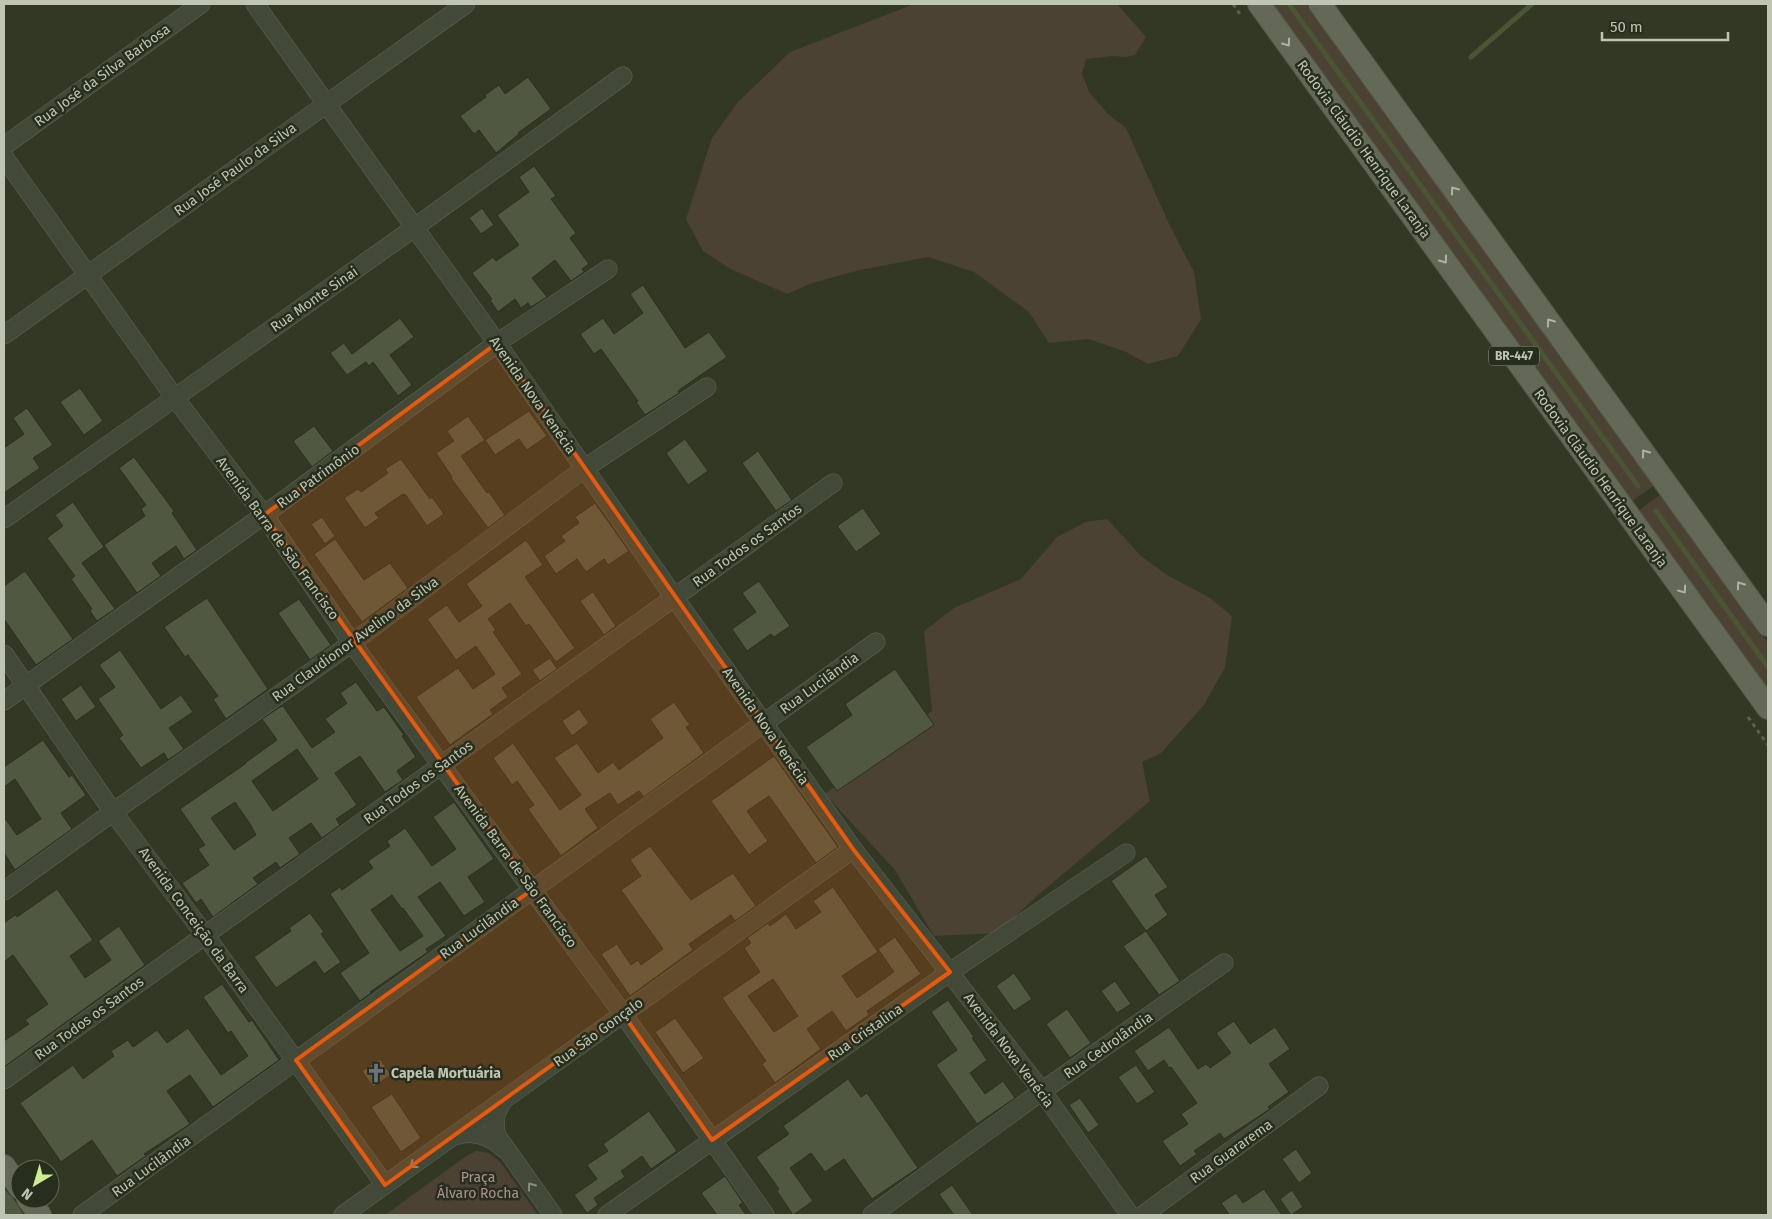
<svg xmlns="http://www.w3.org/2000/svg" width="1772" height="1219" viewBox="0 0 1772 1219" font-family="'Fira Sans',sans-serif">
<style>
.green{fill:#4c4234}
.lines{fill:none;stroke-linecap:round;stroke-linejoin:round}
.stream{stroke:#4a5533;stroke-width:5}
.building{fill:#515841;stroke:#2a301f;fill-rule:evenodd}
.minor-casing{stroke:#616756;stroke-width:19}
.major-casing{stroke:#4f5544;stroke-width:24}
.path{stroke:#615f4f;stroke-width:3;stroke-dasharray:4 4;stroke-linecap:butt}
.minor{stroke:#434938;stroke-width:18}
.major{stroke:#636956;stroke-width:22}
.oneway{stroke:#adb3a0}
.oneway2{stroke:#878d7c}
.marked{fill:#e8590c;fill-opacity:0.2;stroke:#e8590c;stroke-width:4;stroke-linejoin:round}
.labels{text-anchor:middle;stroke-width:5;stroke-linejoin:round;paint-order:stroke}
.shield{fill:#282e1d;stroke:#929886;stroke-width:1}
.shield-label{font-size:12px;font-weight:bold;fill:#bfc5b3}
.street-label{font-size:14px;fill:#bfc5b3;stroke:#282e1d}
.poi-label{font-size:14px;font-weight:bold;fill:#bfc5b3;stroke:#282e1d;text-anchor:start}
.park-label{font-size:14px;fill:#ae9192;stroke:#282e1d}
</style>
<rect width="100%" height="100%" fill="#323824"/>
<g class="green">
<polygon points="914,4 1117,4 1146,37 1135,55 1126,57 1112,56 1086,59 1082,74 1089,92 1108,114 1126,128 1170,226 1194,272 1201,319 1178,356 1148,364 1126,352 1089,339 1049,343 1029,312 974,272 928,257 860,270 812,283 787,294 729,268 703,251 686,219 712,138 738,102 790,52"/>
<polygon points="1273,4 1307,4 1655,485 1632,501"/>
<polygon points="1661,494 1768,643 1768,691 1638,511"/>
<polygon points="1107,519 1141,556 1167,575 1210,598 1232,616 1225,667 1204,705 1161,753 1142,762 1150,801 1038,895 997,933 934,936 895,870 825,794 932,711 924,631 954,608 1021,579 1057,537 1086,522"/>
<polygon points="476,1151 489,1153 500,1162 538,1215 385,1215 465,1157"/>
</g>
<g class="lines">
<g class="stream">
<polyline points="1289,4 1638,486"/>
<polyline points="1471,57 1532,4"/>
<polyline points="1656,511 1768,667"/>
</g>
</g>
<g class="building">
<polygon points="528,77 551,109 518,133 519,134 496,153 479,130 474,134 460,116 486,97 485,95 499,85 505,94"/>
<polygon points="534,166 556,196 551,199 576,233 570,238 589,264 582,269 584,272 571,281 555,260 532,278 547,297 531,307 528,303 521,308 515,299 498,312 490,300 492,299 472,273 493,257 496,261 519,245 497,215 529,192 519,177"/>
<polygon points="482,208 494,225 481,234 469,218"/>
<polygon points="643,285 685,348 709,332 727,357 692,381 678,391 679,393 645,415 636,402 638,401 601,349 594,354 580,334 603,318 614,334 643,313 630,294"/>
<polygon points="400,318 414,337 390,355 412,385 398,396 373,362 369,366 366,362 347,375 330,353 344,343 352,354"/>
<polygon points="80,388 103,421 84,435 60,402"/>
<polygon points="27,408 53,445 33,458 40,468 4,493 4,448 24,434 13,418"/>
<polygon points="529,411 547,436 527,450 519,439 495,455 485,440"/>
<polygon points="468,416 485,440 461,456 487,493 489,492 505,515 488,528 451,478 452,477 436,453 454,441 447,431"/>
<polygon points="314,426 333,451 312,467 293,441"/>
<polygon points="685,439 708,471 688,485 666,453"/>
<polygon points="758,451 792,500 776,511 742,463"/>
<polygon points="134,457 174,511 172,513 197,550 184,559 176,546 152,563 161,576 137,593 104,545 145,516 141,509 146,505 119,468"/>
<polygon points="401,459 430,499 432,497 444,514 427,526 405,494 404,496 403,494 375,513 379,518 365,528 344,498 358,489 361,492 388,473 385,469"/>
<polygon points="73,502 104,547 82,563 115,609 97,621 90,611 92,609 71,579 75,576 47,538 63,526 55,515"/>
<polygon points="595,503 629,551 608,565 604,559 586,572 577,559 556,574 544,556 565,541 561,536 579,523 575,517"/>
<polygon points="863,508 881,534 856,552 837,526"/>
<polygon points="322,517 335,536 325,544 311,524"/>
<polygon points="335,539 364,580 390,563 408,588 362,622 314,554"/>
<polygon points="526,540 543,565 525,577 575,648 556,662 529,624 526,626 510,603 488,619 496,630 493,632 522,674 502,688 508,697 490,710 493,714 450,745 416,697 458,668 473,689 495,674 476,646 456,660 427,619 447,605 459,622 482,606 466,584"/>
<polygon points="25,571 73,639 36,665 4,619 4,586"/>
<polygon points="759,581 790,626 774,637 771,634 747,651 732,629 756,612 742,593"/>
<polygon points="593,592 616,626 604,635 580,601"/>
<polygon points="207,598 268,689 226,719 213,699 218,696 188,655 185,657 164,627"/>
<polygon points="299,599 331,645 310,660 278,613"/>
<polygon points="120,650 161,709 181,695 193,712 169,728 184,749 168,760 164,753 141,768 119,738 123,735 98,699 115,687 99,665"/>
<polygon points="550,658 557,669 540,681 532,670"/>
<polygon points="895,669 934,725 837,791 806,747 852,715 845,704"/>
<path d="M356 682 377 711 384 707 404 735 402 736 416 757 397 771 403 780 385 792 360 756 335 773 357 805 336 819 340 825 322 838 311 823 289 838 300 854 280 868 276 862 253 878 258 884 213 917 201 899 196 903 182 883 209 865 198 849 205 845 180 809 245 764V763L277 740 262 719 280 707 283 706 312 748 335 732 325 719 347 703 340 693ZM297 749 318 779 273 811 252 781ZM235 802 250 824 256 835 234 850 211 818Z"/>
<polygon points="81,685 96,707 76,721 61,699"/>
<polygon points="674,702 690,725 686,727 704,753 644,797 639,791 618,805 610,793 585,809 598,828 561,856 528,809 534,805 517,781 512,785 493,758 513,743 560,810 581,795 554,758 577,743 598,773 613,762 619,770 663,738 650,719"/>
<polygon points="579,709 589,723 572,736 562,721"/>
<polygon points="43,740 69,777 72,775 86,795 61,813 72,829 15,870 4,853 4,817 17,835 41,819 15,779 4,787 4,767"/>
<polygon points="774,756 838,847 816,863 769,796 747,811 768,841 749,855 711,801"/>
<path d="M454 802 494 859 468 877 485 902 464 916 440 882 418 897 446 936 426 949 428 952 370 992 371 993 360 1001 340 973 369 953 330 894 340 887 342 890 373 868 368 861 390 846 387 841 405 828 432 866 456 849 433 817ZM392 895 402 909 403 908 423 936 400 951 371 910Z"/>
<polygon points="650,846 691,900 733,873 756,906 735,921 731,915 689,944 693,950 630,996 601,954 617,944 631,965 638,960 641,965 663,949 621,890 641,876 630,860"/>
<polygon points="1146,856 1168,887 1155,895 1168,915 1146,931 1111,881"/>
<path d="M833 887 878 952 842 976 857 998 894 972 878 949 895 937 921 974 867 1011 869 1015 846 1031 832 1011 807 1029 821 1049 775 1083 762 1064 766 1061 722 998 760 972 744 948 751 943 747 938 768 923 770 926 786 914 796 929 821 912 813 901ZM773 979 798 1016 774 1032 748 996Z"/>
<polygon points="57,889 93,940 70,956 85,978 111,960 98,941 119,926 145,965 4,1067 4,1041 29,1024 25,1020 48,1004 13,955 4,962 4,923 15,915 17,917"/>
<polygon points="310,913 324,932 321,934 341,962 324,974 315,961 276,988 254,957 291,931 289,928"/>
<polygon points="1146,931 1180,981 1159,995 1123,946"/>
<polygon points="1014,973 1032,999 1014,1011 996,986"/>
<polygon points="1115,981 1131,1004 1117,1013 1101,991"/>
<polygon points="222,984 249,1022 252,1020 279,1060 213,1107 190,1075 167,1091 190,1124 144,1154 146,1156 117,1176 92,1140 61,1162 20,1103 73,1065 83,1079 114,1056 111,1051 128,1040 133,1047 157,1030 167,1043 188,1028 221,1075 248,1056 231,1031 228,1033 203,997"/>
<polygon points="948,1000 974,1037 972,1038 987,1060 970,1073 985,1094 1003,1081 1015,1098 977,1124 936,1065 957,1050 931,1012"/>
<polygon points="1067,1009 1091,1043 1070,1058 1046,1024"/>
<polygon points="675,1018 704,1058 683,1073 655,1032"/>
<polygon points="1234,1021 1250,1044 1275,1027 1290,1049 1269,1064 1289,1092 1268,1107 1270,1109 1224,1139 1220,1133 1194,1151 1197,1154 1180,1166 1162,1141 1188,1124 1181,1114 1197,1103 1171,1067 1169,1068 1164,1060 1148,1071 1134,1051 1169,1027 1198,1069 1206,1064 1210,1068 1231,1053 1216,1033"/>
<polygon points="380,1059 391,1075 373,1087 362,1071"/>
<polygon points="1136,1065 1155,1092 1137,1104 1118,1077"/>
<polygon points="848,1079 861,1097 867,1093 918,1168 872,1199 844,1159 825,1172 811,1153 790,1168 813,1201 793,1215 777,1191 779,1189 756,1157 789,1134 783,1126"/>
<polygon points="392,1094 421,1138 401,1152 371,1107"/>
<polygon points="1080,1098 1099,1125 1088,1133 1069,1105"/>
<polygon points="649,1111 677,1151 651,1169 642,1156 621,1171 625,1177 594,1198 598,1205 587,1213 574,1195 597,1179 587,1165 608,1151 603,1144"/>
<polygon points="1296,1149 1312,1173 1299,1183 1282,1159"/>
<polygon points="725,1176 743,1203 739,1205 746,1215 717,1215 701,1193"/>
<polygon points="952,1185 973,1215 954,1215 939,1194"/>
<polygon points="4,1188 15,1200 24,1215 4,1215"/>
<polygon points="1264,1189 1282,1215 1226,1215 1229,1214 1221,1203 1236,1193 1243,1203"/>
<polygon points="1292,1190 1303,1207 1291,1215 1280,1199"/>
</g>
<g class="lines">
<defs>
<g id="minor">
<polyline points="255,4 497,343 674,597 853,849 1042,1091 1130,1215"/>
<polyline points="4,146 201,4"/>
<polyline points="4,157 175,398 264,515 352,643 623,1014 765,1215"/>
<polyline points="4,335 466,4"/>
<polyline points="4,519 414,228 623,76"/>
<polyline points="4,654 113,812 205,935 385,1185"/>
<polyline points="4,701 264,515 497,343 608,269"/>
<polyline points="4,891 113,812 352,643 585,468 707,387"/>
<polyline points="4,1080 833,483"/>
<path d="M503 1101C495 1112 493 1123 497 1136L553 1215"/>
<path d="M454 1136C472 1130 489 1135 503 1148"/>
<polyline points="82,1215 876,642"/>
<polyline points="343,1215 853,849"/>
<polyline points="607,1215 950,972 1126,853"/>
<polyline points="872,1215 1042,1091 1224,963"/>
<polyline points="1143,1215 1319,1086"/>
</g>
<g id="major">
<polyline points="1259,4 1768,708"/>
<polyline points="1320,4 1768,625"/>
<polyline points="4,1166 20,1188"/>
<polyline points="28,1199 40,1215"/>
</g>
</defs>
<use href="#minor" class="minor-casing"/>
<use href="#major" class="major-casing"/>
<g class="path">
<polyline points="1233,4 1242,17"/>
<polyline points="1748,717 1768,745"/>
</g>
<use href="#minor" class="minor"/>
<use href="#major" class="major"/>
</g>
<defs><path id="oneway-chevron" d="M-2-3.5L2.5 0L-2 3.5" fill="none" stroke-width="1.6" stroke-linecap="round" stroke-linejoin="round" transform="scale(1.25)"/></defs>
<g class="oneway">
<use href="#oneway-chevron" transform="translate(1287 43) rotate(54)"/>
<use href="#oneway-chevron" transform="translate(1454 190) rotate(-126)"/>
<use href="#oneway-chevron" transform="translate(1444 260) rotate(54)"/>
<use href="#oneway-chevron" transform="translate(1550 322) rotate(-126)"/>
<use href="#oneway-chevron" transform="translate(1645 453) rotate(-126)"/>
<use href="#oneway-chevron" transform="translate(1740 585) rotate(-126)"/>
<use href="#oneway-chevron" transform="translate(1683 590) rotate(54)"/>
</g>
<g class="oneway2">
<use href="#oneway-chevron" transform="translate(413 1165) rotate(144)"/>
<use href="#oneway-chevron" transform="translate(531 1186) rotate(-126)"/>
</g>
<path class="marked" d="M497 343 853 849 950 972 712 1140 623 1014 385 1185 296 1060 533 889 264 515Z"/>
<defs>
<symbol id="church-bare" viewBox="-9 -9 18 18"><path d="M-1.2-6h2.4v3.5h3.3v2.4h-3.3V6h-2.4V-.1h-3.3v-2.4h3.3Z" fill="#6b7280" stroke="#282e1d" stroke-width="2.5" paint-order="stroke"/></symbol>
</defs>
<g fill-rule="evenodd">
<use href="#church-bare" x="362" y="1059" width="28" height="28"/>
</g>
<g class="labels">
<rect class="shield" x="1489" y="346.5" width="50" height="19" rx="4"/>
<g class="shield-label">
<text x="1514" y="360">BR-447</text>
</g>
<g class="street-label">
<text transform="translate(102 75) rotate(-36)" y="5">Rua José da Silva Barbosa</text>
<text transform="translate(1364 149) rotate(54)" y="5">Rodovia Cláudio Henrique Laranja</text>
<text transform="translate(235 169) rotate(-36)" y="5">Rua José Paulo da Silva</text>
<text transform="translate(314 299) rotate(-35)" y="5">Rua Monte Sinai</text>
<text transform="translate(533 395) rotate(55)" y="5">Avenida Nova Venécia</text>
<text transform="translate(318 476) rotate(-36)" y="5">Rua Patrimônio</text>
<text transform="translate(1601 478) rotate(54)" y="5">Rodovia Cláudio Henrique Laranja</text>
<text transform="translate(278 538) rotate(54)" y="5">Avenida Barra de São Francisco</text>
<text transform="translate(747 545) rotate(-36)" y="5">Rua Todos os Santos</text>
<text transform="translate(355 639) rotate(-36)" y="5">Rua Claudionor Avelino da Silva</text>
<text transform="translate(819 683) rotate(-36)" y="5">Rua Lucilândia</text>
<text transform="translate(766 726) rotate(55)" y="5">Avenida Nova Venécia</text>
<text transform="translate(418 782) rotate(-36)" y="5">Rua Todos os Santos</text>
<text transform="translate(516 866) rotate(54)" y="5">Avenida Barra de São Francisco</text>
<text transform="translate(194 920) rotate(54)" y="5">Avenida Conceição da Barra</text>
<text transform="translate(479 928) rotate(-36)" y="5">Rua Lucilândia</text>
<text transform="translate(89 1018) rotate(-36)" y="5">Rua Todos os Santos</text>
<text transform="translate(598 1032) rotate(-36)" y="5">Rua São Gonçalo</text>
<text transform="translate(865 1032) rotate(-35)" y="5">Rua Cristalina</text>
<text transform="translate(1108 1045) rotate(-35)" y="5">Rua Cedrolândia</text>
<text transform="translate(1009 1050) rotate(53)" y="5">Avenida Nova Venécia</text>
<text transform="translate(1231 1151) rotate(-36)" y="5">Rua Guararema</text>
<text transform="translate(151 1166) rotate(-36)" y="5">Rua Lucilândia</text>
</g>
<g class="poi-label">
<text x="391" y="1078">Capela Mortuária</text>
</g>
<g class="park-label">
<text x="478" y="1182">Praça<tspan x="478" dy="16">Álvaro Rocha</tspan></text>
</g>
</g>
<rect width="1772" height="1219" fill="none" stroke="#bfc5b3" stroke-width="10"/>
<g transform="translate(35 1184) rotate(218)"><circle r="24" fill="#282e1d" stroke="#646a59"/>
<path d="M0-4L9 19L0 12L-9 19Z" fill="#cced90"/>
<text y="-8" font-size="14" font-weight="bold" text-anchor="middle" fill="#bfc5b3">N</text>
</g>
<path d="M1602 32v8h126v-8" fill="none" stroke="#bfc5b3" stroke-width="2.5"/>
<text x="1610" y="32" font-size="15" fill="#bfc5b3" stroke="#282e1d" stroke-width="4" paint-order="stroke">50 m</text>
</svg>
